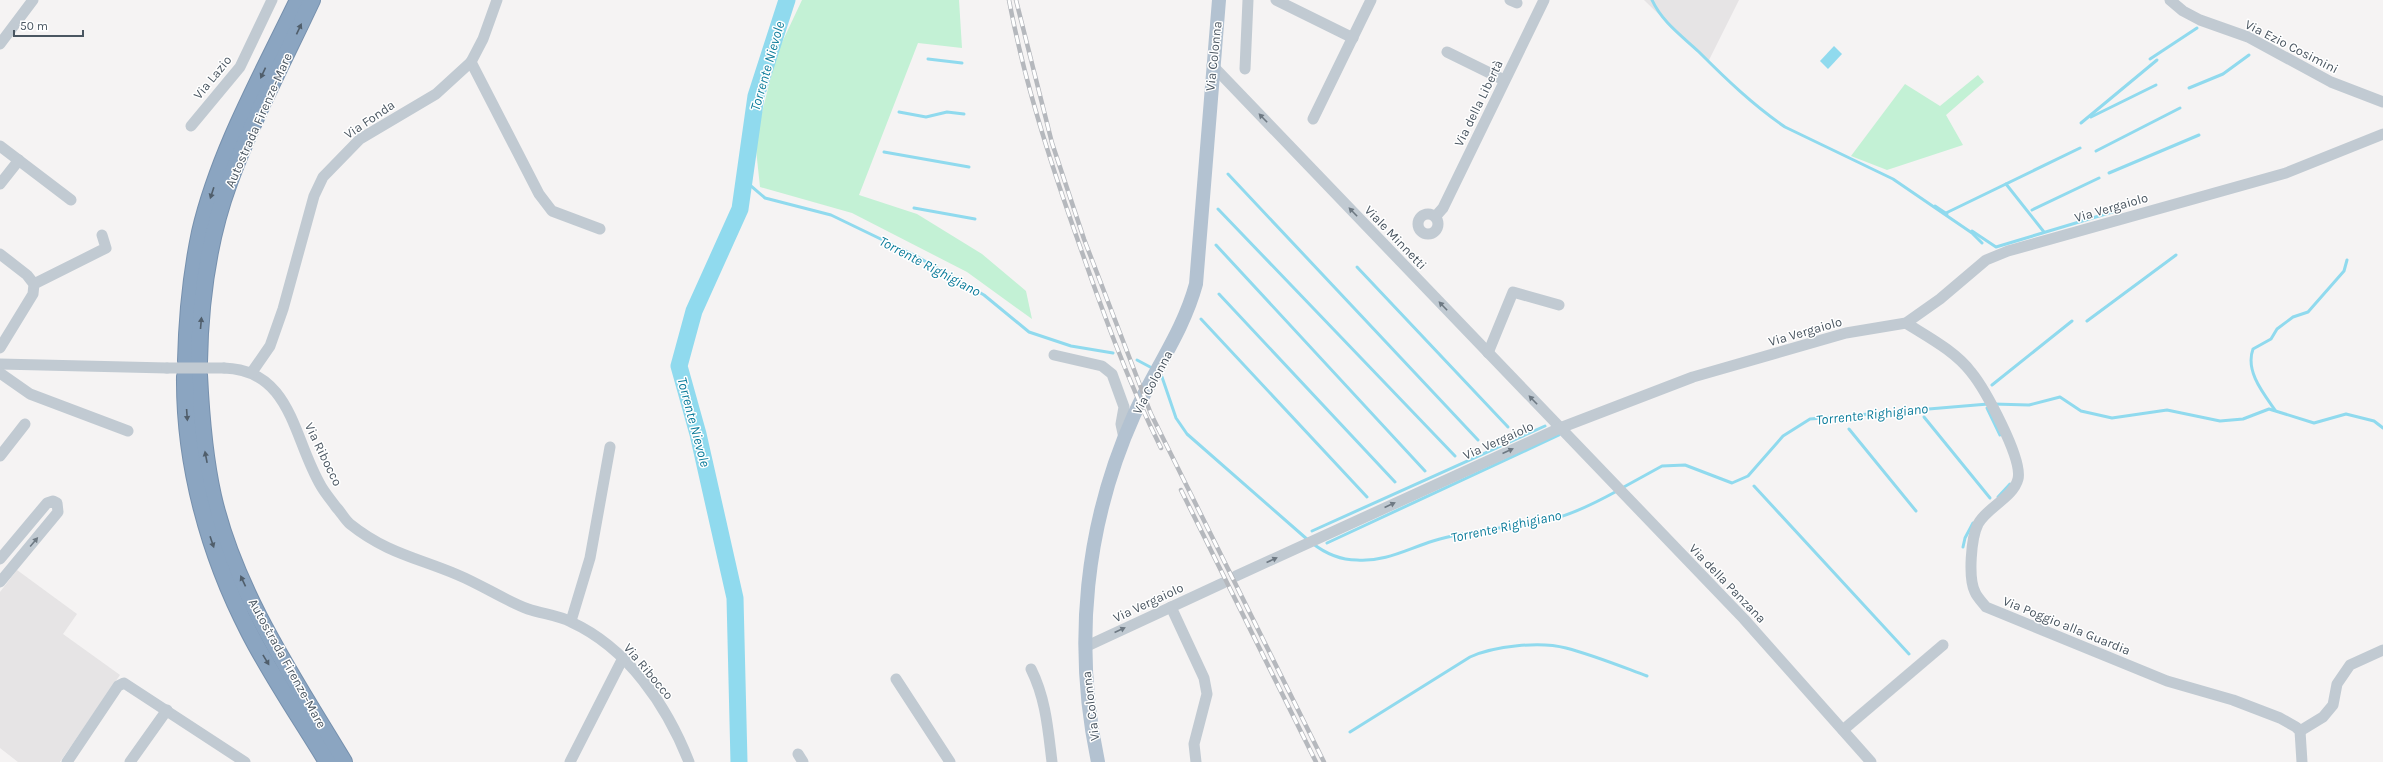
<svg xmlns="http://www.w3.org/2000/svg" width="2383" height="762" viewBox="0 0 2383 762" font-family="Karla,sans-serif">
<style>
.education{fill:#e6e4e5}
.green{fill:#c3f1d5}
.water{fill:#90daee}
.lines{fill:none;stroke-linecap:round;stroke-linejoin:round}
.stream{stroke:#90daee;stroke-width:3}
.river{stroke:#90daee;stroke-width:17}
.highway-casing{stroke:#7690ad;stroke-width:18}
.minor{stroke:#c1cad2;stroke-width:11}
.major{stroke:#b3c2d1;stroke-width:14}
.highway{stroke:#8ba5c1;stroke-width:16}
.rail-casing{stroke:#b5b8bd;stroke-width:4.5}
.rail{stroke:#fff;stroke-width:3;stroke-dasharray:9;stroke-linecap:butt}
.minor-bridge{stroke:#c1cad2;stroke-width:11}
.oneway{fill:#505e6b}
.oneway2{fill:#6e7983}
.labels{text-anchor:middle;stroke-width:3;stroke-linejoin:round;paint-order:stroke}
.street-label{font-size:13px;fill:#4a5661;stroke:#fff}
.water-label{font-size:14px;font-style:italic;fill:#0c7c9b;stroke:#fff}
</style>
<rect width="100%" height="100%" fill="#f5f3f3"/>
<g class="education">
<polygon points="1644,0 1739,0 1708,62"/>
<polygon points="17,570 77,614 63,634 120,675 60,762 18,762 0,748 0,592"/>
</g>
<g class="green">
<polygon points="802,0 959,0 962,48 918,43 859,195 917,214 982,254 1026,291 1032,319 967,272 852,213 760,187 755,140 777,53"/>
<polygon points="1978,75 1984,82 1946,115 1963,145 1887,170 1851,156 1905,84 1940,106"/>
</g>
<polygon class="water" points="1834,46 1842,54 1828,69 1820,61"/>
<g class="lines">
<g class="stream">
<path d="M1652 0C1662 22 1682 36 1699 52 1726 79 1753 105 1785 127L1893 179 1972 233 1982 243"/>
<polyline points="928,59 962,63"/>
<polyline points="2150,59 2197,28"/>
<polyline points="2189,88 2223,74 2249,55"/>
<polyline points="899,112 926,117 947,112 964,114"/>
<polyline points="2091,117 2156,85"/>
<polyline points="2081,123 2157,60"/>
<polyline points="2096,151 2180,108"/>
<polyline points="884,152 969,167"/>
<polyline points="2109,173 2199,135"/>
<polyline points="1228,174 1478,440"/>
<polyline points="744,180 765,198 831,215 916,256 984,295 1029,332 1071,346 1113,353"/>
<polyline points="2006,184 2044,232"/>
<polyline points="1935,206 1947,214"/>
<polyline points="914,208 975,219"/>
<polyline points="1218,209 1455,456"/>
<polyline points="2032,210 2099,178"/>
<polyline points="1946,213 2080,148"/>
<polyline points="1972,231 1996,247 2119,210"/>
<polyline points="1216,245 1425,471"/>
<polyline points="1357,267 1508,427"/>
<polyline points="1219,294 1395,482"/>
<polyline points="1201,319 1367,497"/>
<polyline points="2087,321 2176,255"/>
<polyline points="1137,360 1152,368"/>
<polyline points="1162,377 1176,418 1187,434 1308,540"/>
<polyline points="1992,385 2072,321"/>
<polyline points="1993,404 2029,405 2060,397 2081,411 2112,418 2167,410 2220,421 2243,419 2269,409 2314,423 2346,414 2374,421 2383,428"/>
<polyline points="1987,408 2000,435"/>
<path d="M2275 410C2263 393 2245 371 2253 349L2271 339 2277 329 2293 317 2308 312 2344 271 2347 260"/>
<polyline points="1924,417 1990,498"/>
<polyline points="1849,429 1916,511"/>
<polyline points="1754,486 1909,654"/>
<polyline points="1622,488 1662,466 1685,465 1732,483 1748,476 1783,436 1810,419 1988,404"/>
<polyline points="1998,497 2010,484"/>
<polyline points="1312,531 1545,426"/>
<path d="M1312 543C1326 554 1340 560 1357 560 1385 562 1407 549 1433 541 1472 529 1514 528 1553 519 1576 513 1597 502 1617 491"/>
<polyline points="1327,543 1559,435"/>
<polyline points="1963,547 1965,538 1973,523"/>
<path d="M1350 732 1470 657C1494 646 1540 641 1566 648 1593 655 1620 666 1647 676"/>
</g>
<polyline class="river" points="739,762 735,598 698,434 679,366 694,311 740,209 756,96 787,0"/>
<defs>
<g id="highway">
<path d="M186 361C187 318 191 275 200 232 219 151 262 75 298 0"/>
<path d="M199 362C200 301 208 240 229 183 252 120 284 60 312 0"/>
<path d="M199 375C201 416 204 456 213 496 235 592 294 679 344 762"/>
<path d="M185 376C184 464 209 555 249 632 272 677 301 719 327 762"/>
</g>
</defs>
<use href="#highway" class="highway-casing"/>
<g class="minor">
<polyline points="1276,0 1353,38"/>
<polyline points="1510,0 1517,3"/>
<polyline points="2170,0 2183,11 2200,20 2248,37 2331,82 2383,102"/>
<polyline points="0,44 33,0"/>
<polyline points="1447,52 1504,80"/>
<polyline points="471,62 539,194 552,211 600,229"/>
<polyline points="1212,65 1744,619 1871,762"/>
<polyline points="1245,69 1248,0"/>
<polyline points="1313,119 1371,0"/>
<polyline points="191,126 240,67 272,0"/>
<polyline points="0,146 71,200"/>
<polyline points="0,184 19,160"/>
<circle cx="1428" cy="224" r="10"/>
<polyline points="1435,217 1443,208 1544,0"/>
<polyline points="0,254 27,275 34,284 33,294 0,348"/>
<polyline points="34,284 106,248 102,235"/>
<path d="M1906 323C1928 337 1955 351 1971 372 1985 389 2023 459 2018 479 2013 498 1987 507 1978 524 1971 538 1968 578 1975 592 1977 597 1982 602 1986 607L2167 681 2233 700 2280 718 2296 727 2300 731 2302 762"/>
<polyline points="1488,353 1513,292 1559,305"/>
<polyline points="1054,355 1102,366 1112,374 1124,407 1121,424 1124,438"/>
<polyline points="0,364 167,368"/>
<path d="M224 368C292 370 293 439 321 486 325 493 331 500 336 507 341 512 345 520 350 524 386 553 418 558 458 575 482 585 504 600 528 609 542 614 558 615 571 622 628 648 667 706 689 762"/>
<polyline points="252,372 270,346 283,309 314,196 323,177 360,139 436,94 471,62 483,39 497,0"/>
<polyline points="0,373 30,394 128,431"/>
<polyline points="0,456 25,424"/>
<polyline points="0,559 47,503 53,501 57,503 58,512 0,582"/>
<polyline points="1236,576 1560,428 1693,377 1846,333 1906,323 1940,299 1986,260 2008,251 2286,173 2383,134"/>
<polyline points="1171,607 1204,678 1207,694 1194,744 1196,762"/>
<polyline points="571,621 590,558 610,447"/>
<polyline points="1085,647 1223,583"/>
<path d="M1031 669C1046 699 1048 730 1052 762"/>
<polyline points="896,679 950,762"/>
<polyline points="1843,730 1943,645"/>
<polyline points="2300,731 2323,717 2333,705 2337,684 2350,665 2383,650"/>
<polyline points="798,754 803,762"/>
<polyline points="67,762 118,686 124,683 245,762"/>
<polyline points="130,762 167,710"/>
<polyline points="570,762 623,658"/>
</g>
<path class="major" d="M1098 762C1073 645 1085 524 1134 415 1154 370 1183 332 1196 284L1219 0"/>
<use href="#highway" class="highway"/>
<defs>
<g id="rail">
<path d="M1009 0C1024 80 1049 158 1076 235 1101 307 1127 380 1161 448"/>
<polyline points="1016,0 1052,143 1084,239 1151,414 1324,762"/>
<polyline points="1181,490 1316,762"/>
</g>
</defs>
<use href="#rail" class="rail-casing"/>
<use href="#rail" class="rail"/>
<polyline class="minor-bridge" points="167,368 224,368"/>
</g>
<defs><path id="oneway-solid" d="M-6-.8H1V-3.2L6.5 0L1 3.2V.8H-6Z"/></defs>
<g class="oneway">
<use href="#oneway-solid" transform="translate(299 29) rotate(-65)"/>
<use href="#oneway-solid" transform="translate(263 73) rotate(115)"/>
<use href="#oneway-solid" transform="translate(212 193) rotate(108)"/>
<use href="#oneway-solid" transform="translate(201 323) rotate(-85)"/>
<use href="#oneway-solid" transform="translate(187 415) rotate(86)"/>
<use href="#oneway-solid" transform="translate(206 457) rotate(-101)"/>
<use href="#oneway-solid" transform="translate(212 542) rotate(71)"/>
<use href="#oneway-solid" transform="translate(243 581) rotate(-115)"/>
<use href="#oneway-solid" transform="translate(266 660) rotate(59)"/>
</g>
<g class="oneway2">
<use href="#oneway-solid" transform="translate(1263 118) rotate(-134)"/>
<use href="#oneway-solid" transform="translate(1353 212) rotate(-134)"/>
<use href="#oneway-solid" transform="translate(1443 306) rotate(-134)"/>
<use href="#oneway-solid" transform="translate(1533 400) rotate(-134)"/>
<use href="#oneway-solid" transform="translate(1508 451) rotate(-24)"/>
<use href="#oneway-solid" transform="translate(1390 505) rotate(-25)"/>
<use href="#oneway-solid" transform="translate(34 542) rotate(-50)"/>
<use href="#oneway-solid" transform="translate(1272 560) rotate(-25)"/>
<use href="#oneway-solid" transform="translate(1120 630) rotate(-25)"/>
</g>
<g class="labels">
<g class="street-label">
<text transform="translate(2292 46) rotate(27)" y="5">Via Ezio Cosimini</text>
<text transform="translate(1213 56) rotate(-84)" y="5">Via Colonna</text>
<text transform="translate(212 77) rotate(-51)" y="5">Via Lazio</text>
<text transform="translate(1478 103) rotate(-64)" y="5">Via della Libertà</text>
<text transform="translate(369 119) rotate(-34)" y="5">Via Fonda</text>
<text transform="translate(258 120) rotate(-66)" y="5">Autostrada Firenze-Mare</text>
<text transform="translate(2111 207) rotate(-16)" y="5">Via Vergaiolo</text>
<text transform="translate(1396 237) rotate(46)" y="5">Viale Minnetti</text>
<text transform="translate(1805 331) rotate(-16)" y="5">Via Vergaiolo</text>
<text transform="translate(1152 382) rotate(-62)" y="5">Via Colonna</text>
<text transform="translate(1498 440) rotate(-24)" y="5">Via Vergaiolo</text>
<text transform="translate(324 454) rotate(64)" y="5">Via Ribocco</text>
<text transform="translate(1728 583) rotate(46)" y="5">Via della Panzana</text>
<text transform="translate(1148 602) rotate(-25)" y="5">Via Vergaiolo</text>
<text transform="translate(2067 625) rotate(22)" y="5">Via Poggio alla Guardia</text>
<text transform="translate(288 663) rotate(61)" y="5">Autostrada Firenze-Mare</text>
<text transform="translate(649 671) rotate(50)" y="5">Via Ribocco</text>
<text transform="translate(1090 706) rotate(-97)" y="5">Via Colonna</text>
</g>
<g class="water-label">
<text transform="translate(767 66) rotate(-74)" y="5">Torrente Nievole</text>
<text transform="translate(930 266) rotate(28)" y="5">Torrente Righigiano</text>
<text transform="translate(1872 414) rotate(-6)" y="5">Torrente Righigiano</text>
<text transform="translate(694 422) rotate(75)" y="5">Torrente Nievole</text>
<text transform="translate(1506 526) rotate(-12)" y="5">Torrente Righigiano</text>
</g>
</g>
<path d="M14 30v6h69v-6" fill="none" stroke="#4a5661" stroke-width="2"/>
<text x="20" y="30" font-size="12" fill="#4a5661" stroke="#ffffff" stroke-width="3" paint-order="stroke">50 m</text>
</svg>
